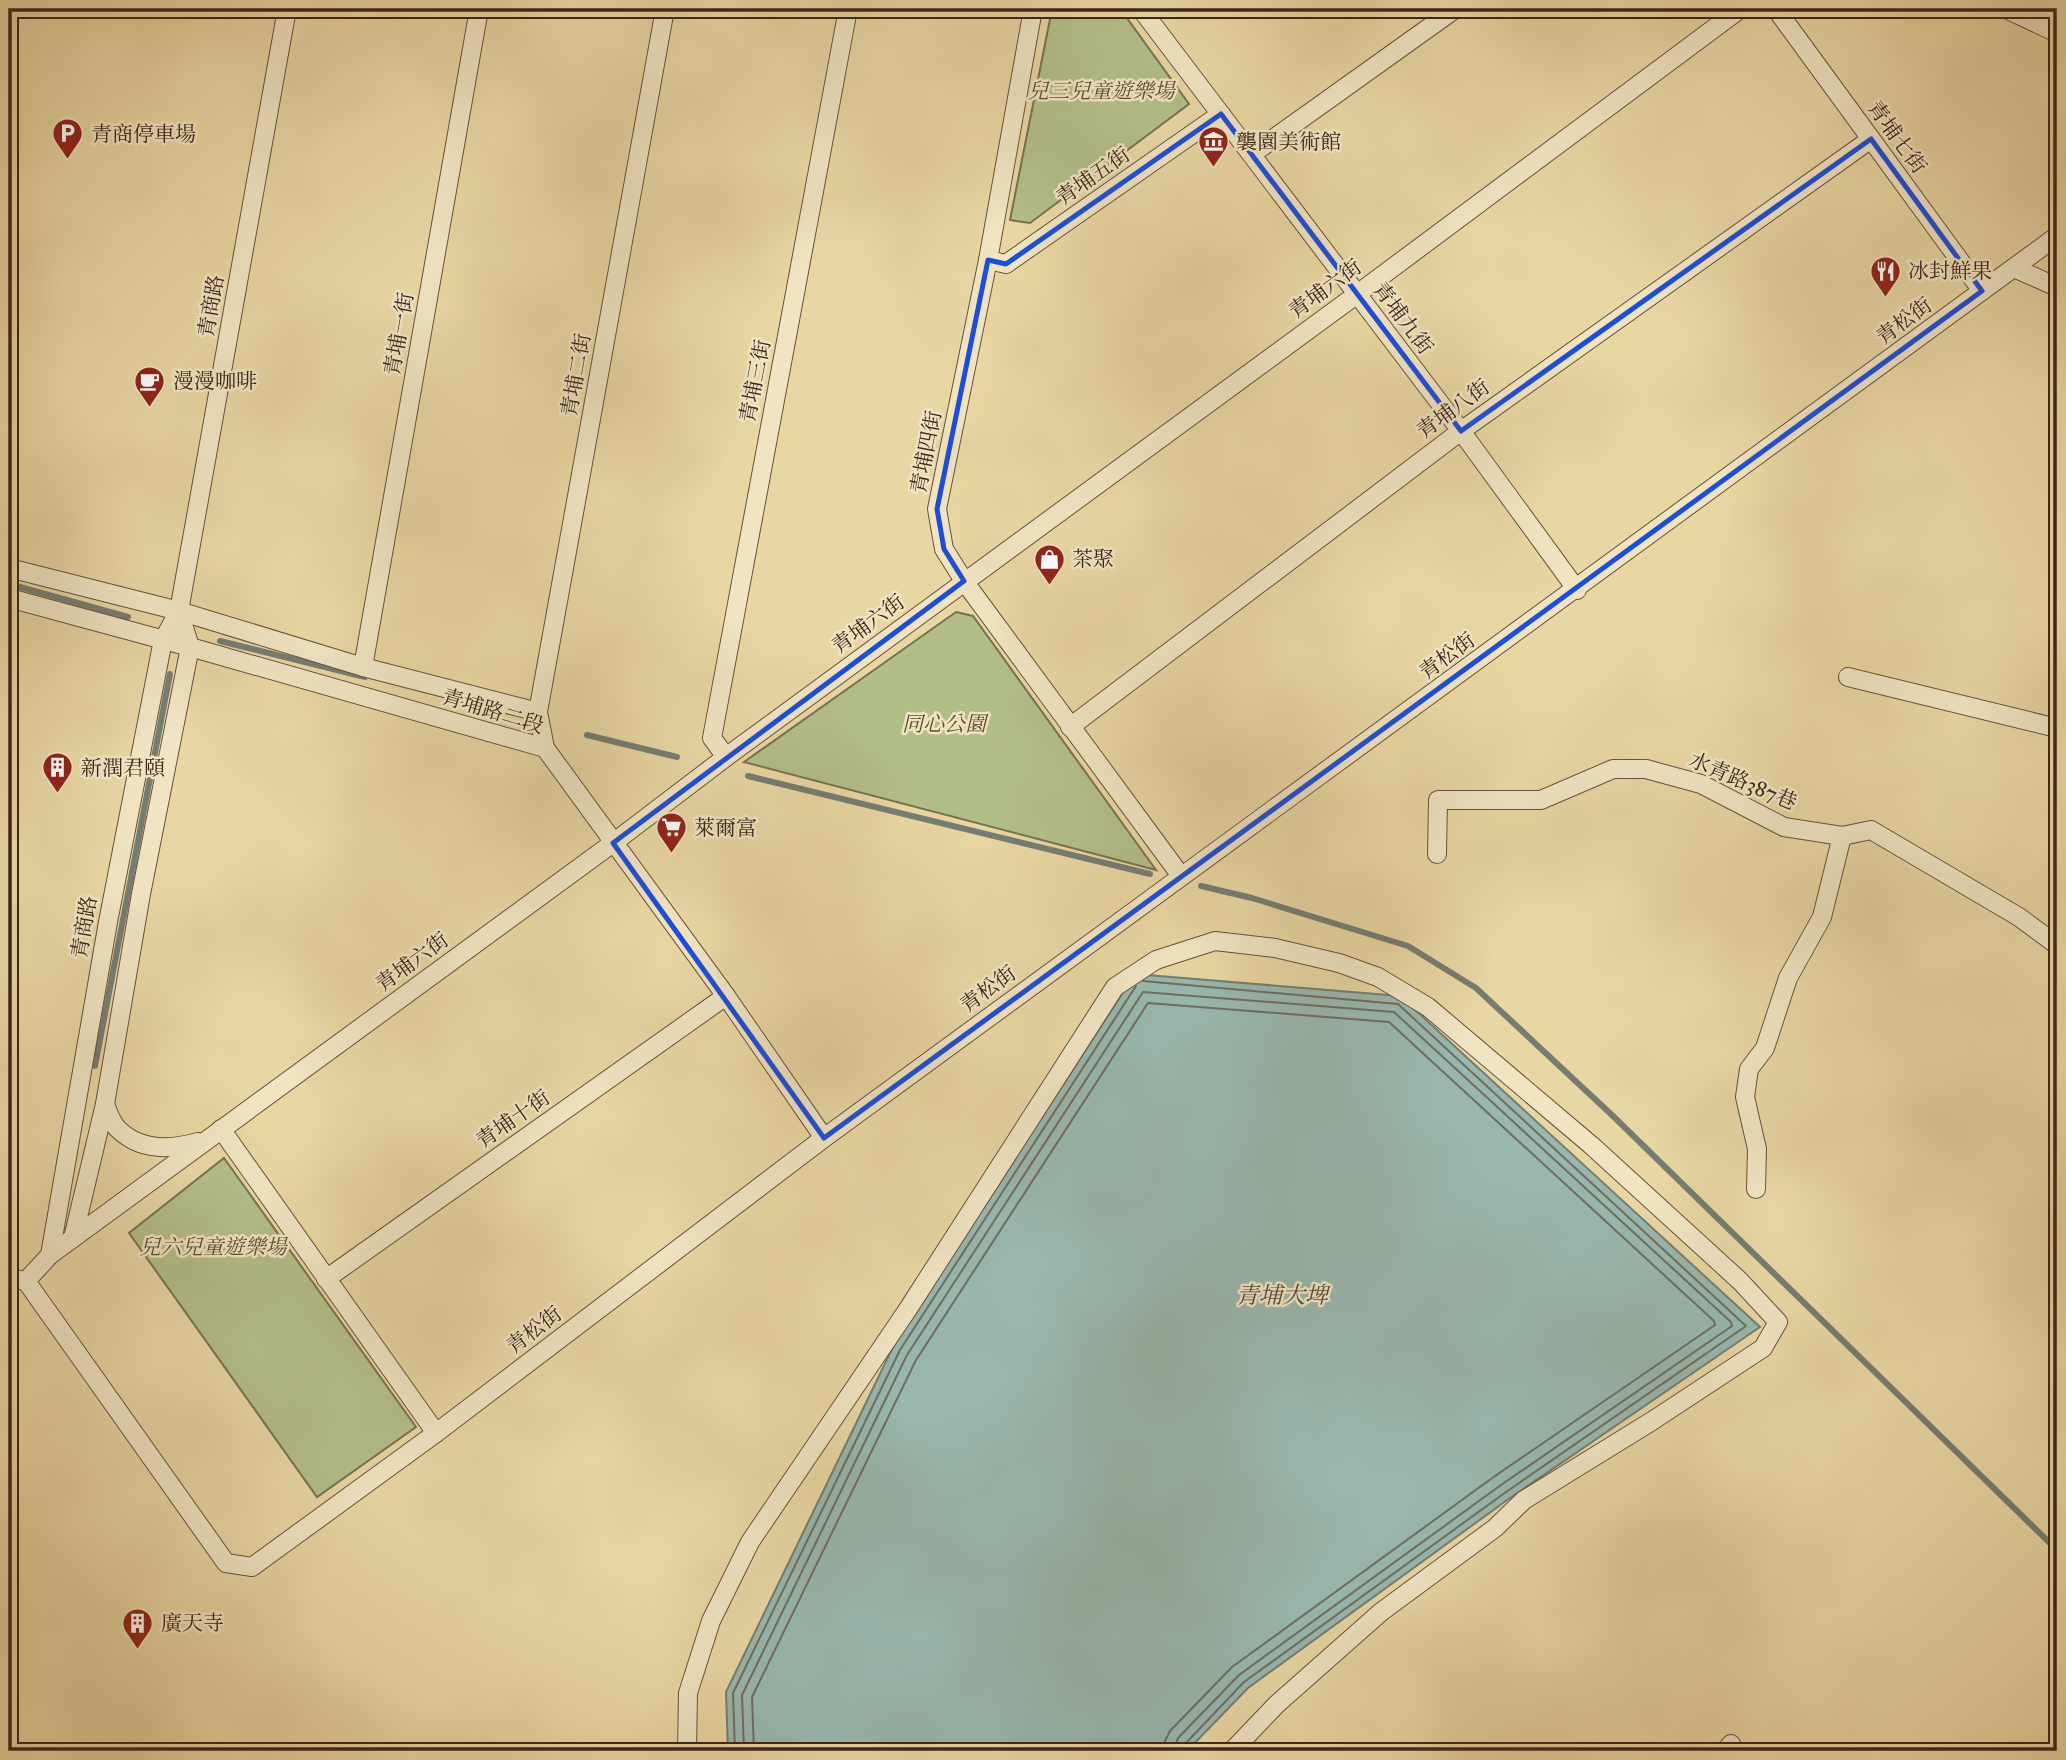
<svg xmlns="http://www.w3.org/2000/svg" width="2066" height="1760" viewBox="0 0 2066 1760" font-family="'IM FELL Great Primer','Noto Serif TC',serif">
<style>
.green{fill:#b2be88;stroke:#787250;stroke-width:2}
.water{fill:#99b7ae;stroke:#757d72;stroke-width:2}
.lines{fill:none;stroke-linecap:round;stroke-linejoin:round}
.shore{stroke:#6c6e63;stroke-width:2}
.stream{stroke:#757d72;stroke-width:6}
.street-casing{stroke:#68513b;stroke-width:20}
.street{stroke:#f0e4c3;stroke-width:18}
.marked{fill:none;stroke:#1d4ed8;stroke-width:5;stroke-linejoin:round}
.labels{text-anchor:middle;stroke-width:5;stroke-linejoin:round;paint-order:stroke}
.park-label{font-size:21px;font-style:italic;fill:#5b4b34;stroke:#f0e4c3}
.poi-label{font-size:21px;fill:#3e2518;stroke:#f0e4c3;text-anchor:start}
.street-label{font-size:21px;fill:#3e2518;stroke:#f0e4c3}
.water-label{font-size:23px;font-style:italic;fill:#554a3e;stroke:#f0e4c3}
</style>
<rect width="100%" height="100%" fill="#e8d6a3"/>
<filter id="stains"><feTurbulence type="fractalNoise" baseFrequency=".00286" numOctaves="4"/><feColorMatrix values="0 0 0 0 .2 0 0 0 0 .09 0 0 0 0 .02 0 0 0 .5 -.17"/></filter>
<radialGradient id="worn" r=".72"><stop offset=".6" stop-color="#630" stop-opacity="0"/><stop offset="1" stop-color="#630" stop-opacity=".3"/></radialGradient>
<g class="green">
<polygon points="1052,9 1124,14 1189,104 1030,223 1010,220"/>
<polygon points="956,612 973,616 1156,870 744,762"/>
<polygon points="224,1158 416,1427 317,1497 129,1233"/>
</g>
<polygon class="water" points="1135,974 1400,996 1760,1327 1510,1498 1248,1688 1187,1751 728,1751 726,1692 893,1347"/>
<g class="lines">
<g class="shore">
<polyline points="1143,981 1398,1004 1746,1326 1506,1492 1244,1682 1185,1744 1183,1751"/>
<polyline points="735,1751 733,1693 900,1350 1136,986"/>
<polyline points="744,1751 742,1695 907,1355 1143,992 1394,1012 1731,1322 1732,1326 1501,1485 1239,1675 1178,1738 1174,1751"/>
<polyline points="754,1751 752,1697 916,1360 1148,1003 1389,1022 1714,1321 1715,1325 1495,1476 1232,1667 1170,1731 1165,1741 1163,1751"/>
</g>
<g class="stream">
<polyline points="9,584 128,617"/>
<polyline points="220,641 365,677"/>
<polyline points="587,735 677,757"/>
<polyline points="748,776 1150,874"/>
<polyline points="1201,886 1252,898 1408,946 1476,988 1613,1116 2057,1550"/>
<polyline points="95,1066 170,674"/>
</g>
<defs>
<g id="street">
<polyline points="1033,9 988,260 937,509 944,549 964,581 1181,876"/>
<polyline points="1141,9 1461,431 1577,590"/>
<polyline points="1776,9 1982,291"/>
<polyline points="2006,9 2057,33"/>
<polyline points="1252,154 1455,9"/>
<polyline points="988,260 1006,264 1221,114"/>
<polyline points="2014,268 2057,287"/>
<polyline points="9,568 179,611 363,667 538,712"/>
<polyline points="9,598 190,647 545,748 726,996 824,1138"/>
<polyline points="363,667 479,9"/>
<polyline points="1848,677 2057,728"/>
<polyline points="1070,727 1461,431 1871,139"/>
<polyline points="545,748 538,712 665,9"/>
<polyline points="726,757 712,738 848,9"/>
<polyline points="1437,854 1438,800 1541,800 1613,769 1646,769 1701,784 1784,827 1842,836 1871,830 2019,917 2057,945"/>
<path d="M105 1104C108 1112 112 1124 118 1129 140 1151 170 1150 198 1142"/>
<polyline points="221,1129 436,1433"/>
<polyline points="1756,1189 1757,1149 1745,1097 1749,1069 1765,1048 1788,978 1822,917 1842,836"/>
<polyline points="73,1238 105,1104 141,894 190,647 179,611"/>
<polyline points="50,1255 108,922 163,640 179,611 287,9"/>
<polyline points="9,1278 26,1281"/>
<polyline points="326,1279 726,996"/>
<polyline points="26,1281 226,1563 252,1567 436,1433 824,1138 2057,236"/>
<polyline points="26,1281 50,1255 613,843 726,757 1356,295 1740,9"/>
<polyline points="687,1751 688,1693 711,1621 750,1542 908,1309 1115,987 1156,960 1215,941 1275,948 1339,963 1378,977 1428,1007 1591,1145 1740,1281 1778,1322 1763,1348 1652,1421 1524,1500 1495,1528 1381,1612 1277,1704 1232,1751"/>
<polyline points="1725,1751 1731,1744"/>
</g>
</defs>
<use href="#street" class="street-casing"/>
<use href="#street" class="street"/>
</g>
<path class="marked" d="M1221 114 1461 431 1871 139 1982 291 824 1138 613 843 964 581 944 549 937 509 988 260 1006 264Z"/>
<defs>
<symbol id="parking-pin" viewBox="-11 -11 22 30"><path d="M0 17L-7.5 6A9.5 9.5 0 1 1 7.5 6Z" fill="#8f2418" stroke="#f0e4c3"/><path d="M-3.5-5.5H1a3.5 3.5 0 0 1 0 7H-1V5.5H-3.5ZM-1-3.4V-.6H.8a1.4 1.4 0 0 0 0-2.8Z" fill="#fff"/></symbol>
<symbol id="museum-pin" viewBox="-11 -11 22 30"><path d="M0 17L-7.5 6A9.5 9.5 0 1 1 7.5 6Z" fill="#8f2418" stroke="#f0e4c3"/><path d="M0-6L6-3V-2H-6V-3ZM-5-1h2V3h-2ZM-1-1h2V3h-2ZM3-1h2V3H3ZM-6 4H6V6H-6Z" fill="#fff"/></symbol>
<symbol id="restaurant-pin" viewBox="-11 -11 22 30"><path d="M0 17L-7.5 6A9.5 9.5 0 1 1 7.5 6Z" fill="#8f2418" stroke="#f0e4c3"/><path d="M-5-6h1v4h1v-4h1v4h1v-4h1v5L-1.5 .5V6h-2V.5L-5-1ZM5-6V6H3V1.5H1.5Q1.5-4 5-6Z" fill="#fff"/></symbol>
<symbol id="cafe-pin" viewBox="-11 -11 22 30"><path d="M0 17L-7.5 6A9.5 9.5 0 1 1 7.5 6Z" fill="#8f2418" stroke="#f0e4c3"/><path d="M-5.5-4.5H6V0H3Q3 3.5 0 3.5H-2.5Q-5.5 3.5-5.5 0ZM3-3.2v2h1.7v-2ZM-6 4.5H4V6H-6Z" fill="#fff"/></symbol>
<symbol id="shop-pin" viewBox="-11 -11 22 30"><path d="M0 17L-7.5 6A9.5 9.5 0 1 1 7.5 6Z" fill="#8f2418" stroke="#f0e4c3"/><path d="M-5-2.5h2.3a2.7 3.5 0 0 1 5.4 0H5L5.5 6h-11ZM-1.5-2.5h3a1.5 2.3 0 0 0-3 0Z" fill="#fff"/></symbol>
<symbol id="building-pin" viewBox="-11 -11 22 30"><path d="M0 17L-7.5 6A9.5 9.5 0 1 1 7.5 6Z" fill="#8f2418" stroke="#f0e4c3"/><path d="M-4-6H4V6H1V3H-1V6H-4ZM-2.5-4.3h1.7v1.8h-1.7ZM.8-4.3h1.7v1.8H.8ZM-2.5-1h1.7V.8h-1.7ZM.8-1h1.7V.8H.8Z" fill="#fff"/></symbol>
<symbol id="supermarket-pin" viewBox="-11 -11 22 30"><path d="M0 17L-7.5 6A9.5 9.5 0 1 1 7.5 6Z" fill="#8f2418" stroke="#f0e4c3"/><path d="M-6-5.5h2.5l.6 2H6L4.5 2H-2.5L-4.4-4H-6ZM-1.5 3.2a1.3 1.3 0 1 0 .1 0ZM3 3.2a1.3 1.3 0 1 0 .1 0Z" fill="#fff"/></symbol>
</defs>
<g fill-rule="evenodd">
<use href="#parking-pin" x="50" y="116" width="35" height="47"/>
<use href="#museum-pin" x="1196" y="124" width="35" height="47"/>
<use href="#restaurant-pin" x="1868" y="254" width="35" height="47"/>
<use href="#cafe-pin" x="132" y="364" width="35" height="47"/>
<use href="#shop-pin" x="1032" y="542" width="35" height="47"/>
<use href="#building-pin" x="40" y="750" width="35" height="47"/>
<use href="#supermarket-pin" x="654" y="810" width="35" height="47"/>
<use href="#building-pin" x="120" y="1606" width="35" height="47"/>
</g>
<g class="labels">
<g class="park-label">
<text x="1101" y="98">兒三兒童遊樂場</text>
<text x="944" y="731">同心公園</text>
<text x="213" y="1254">兒六兒童遊樂場</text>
</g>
<g class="poi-label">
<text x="91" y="141">青商停車場</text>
<text x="1236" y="149">襲園美術館</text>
<text x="1908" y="278">冰封鮮果</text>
<text x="173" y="388">漫漫咖啡</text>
<text x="1072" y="566">茶聚</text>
<text x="81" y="775">新潤君頤</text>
<text x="694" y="835">萊爾富</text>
<text x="161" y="1630">廣天寺</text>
</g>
<g class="street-label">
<text transform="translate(1897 137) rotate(54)" y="7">青埔七街</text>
<text transform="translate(1093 176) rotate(-35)" y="7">青埔五街</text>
<text transform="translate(1325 289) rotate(-36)" y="7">青埔六街</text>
<text transform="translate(211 306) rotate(-80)" y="7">青商路</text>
<text transform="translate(1403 318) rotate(53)" y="7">青埔九街</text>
<text transform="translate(1904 321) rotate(-36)" y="7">青松街</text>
<text transform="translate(399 334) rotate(-80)" y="7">青埔一街</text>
<text transform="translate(576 375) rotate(-80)" y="7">青埔二街</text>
<text transform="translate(755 381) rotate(-79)" y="7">青埔三街</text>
<text transform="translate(1453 409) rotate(-36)" y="7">青埔八街</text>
<text transform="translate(926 452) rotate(-79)" y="7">青埔四街</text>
<text transform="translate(868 624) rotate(-36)" y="7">青埔六街</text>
<text transform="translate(1447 656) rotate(-36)" y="7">青松街</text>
<text transform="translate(493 711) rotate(17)" y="7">青埔路二段</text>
<text transform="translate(1743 781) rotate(23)" y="7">水青路387巷</text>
<text transform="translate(84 927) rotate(-80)" y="7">青商路</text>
<text transform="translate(412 962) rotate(-36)" y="7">青埔六街</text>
<text transform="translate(988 989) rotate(-36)" y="7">青松街</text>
<text transform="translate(513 1119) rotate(-35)" y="7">青埔十街</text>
<text transform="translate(534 1330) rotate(-37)" y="7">青松街</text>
</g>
<g class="water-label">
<text x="1282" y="1303">青埔大埤</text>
</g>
</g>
<rect width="2066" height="1760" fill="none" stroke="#e8d6a3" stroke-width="35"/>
<rect x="10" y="10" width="2045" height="1739" fill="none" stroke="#3e2518" stroke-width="3.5"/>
<rect x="18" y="18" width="2031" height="1725" fill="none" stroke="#3e2518" stroke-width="2"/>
<rect width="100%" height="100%" filter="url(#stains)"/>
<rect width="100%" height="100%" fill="url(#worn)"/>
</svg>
